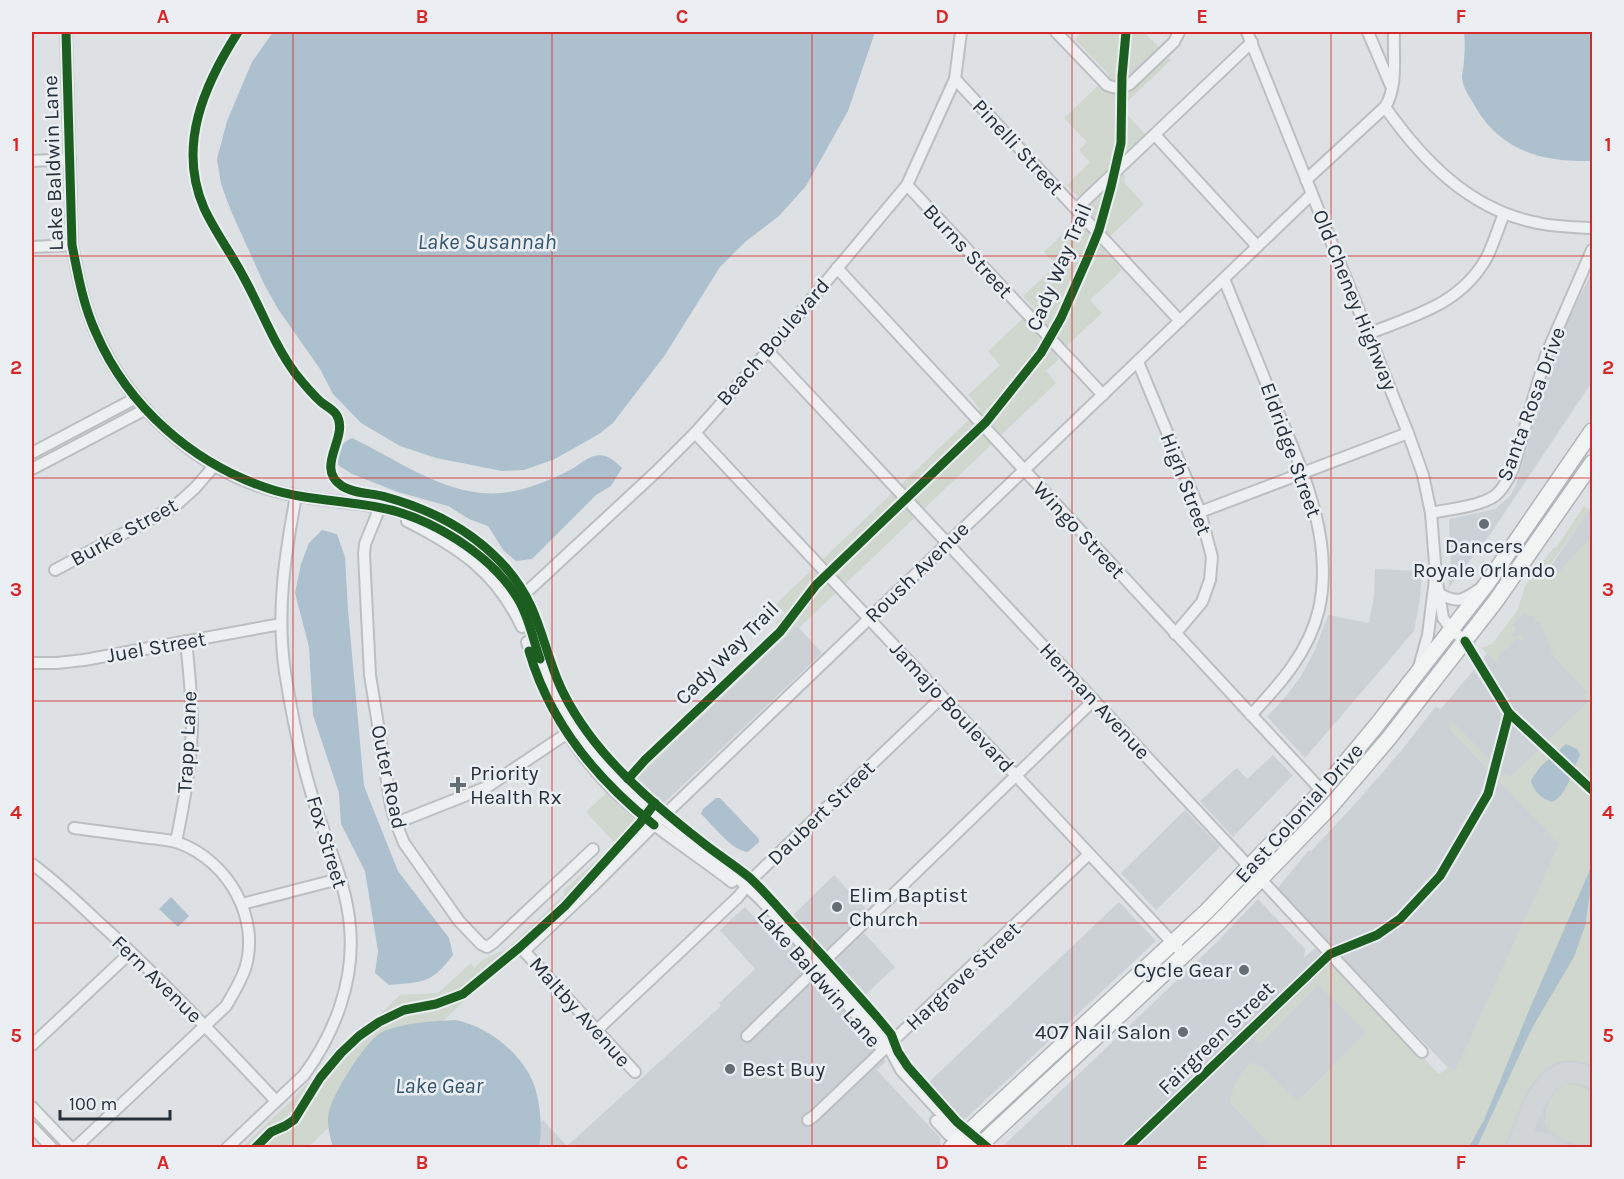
<svg xmlns="http://www.w3.org/2000/svg" width="1624" height="1179" viewBox="0 0 1624 1179" font-family="Karla,sans-serif">
<style>
.built{fill:#ccd1d6}
.green{fill:#d0d7ce}
.water{fill:#adc0cd}
.lines{fill:none;stroke-linecap:round;stroke-linejoin:round}
.taxiway{stroke:#d2d5d7;stroke-width:20}
.minor-casing{stroke:#bcbfc1;stroke-width:14}
.highway-casing{stroke:#b0b4b8;stroke-width:18}
.minor{stroke:#edeff0;stroke-width:10}
.highway{stroke:#f2f4f4;stroke-width:15}
.cycleway-casing{stroke:#ebeff3;stroke-width:13}
.cycleway{stroke:#1b5e20;stroke-width:9}
.grid{fill:none;stroke:#d62828;stroke-width:1.5;stroke-opacity:0.55}
.poi-dot{fill:#666e75;stroke:#ebeff3;stroke-width:2}
.labels{text-anchor:middle;stroke-width:5;stroke-linejoin:round;paint-order:stroke}
.street-label{font-size:21px;fill:#26303a;stroke:#ebeff3}
.poi-label{font-size:21px;fill:#26303a;stroke:#ebeff3;text-anchor:start}
.water-label{font-size:22px;font-style:italic;fill:#33536c;stroke:#ebeff3}
.neatline{fill:none;stroke:#d62828;stroke-width:2}
.grid-label{font-size:20px;text-anchor:middle;font-weight:bold;fill:#d62828}
</style>
<rect width="100%" height="100%" fill="#dee1e3"/>
<g class="built">
<polygon points="1592,272 1592,382 1491,533 1448,589 1451,570 1449,519 1495,509 1511,495 1516,485 1558,341"/>
<polygon points="1592,506 1592,1147 1001,1148 1216,943 1258,899 1305,949 1304,958 1315,948 1442,1084 1453,1073 1277,889 1309,850 1311,851 1355,804 1401,751 1436,706 1440,710 1482,660 1529,598"/>
<polygon points="1375,569 1422,571 1420,599 1414,631 1305,758 1267,717 1287,695 1301,676 1315,650 1328,615 1369,623 1374,596"/>
<polygon points="797,626 822,653 663,804 638,777"/>
<polygon points="1273,755 1293,775 1233,837 1200,801 1233,771 1237,768 1247,779"/>
<polygon points="1185,810 1220,847 1156,910 1121,873"/>
<polygon points="834,875 866,909 853,921 895,967 844,1015 886,1061 877,1070 941,1139 939,1141 941,1144 937,1148 540,1148 528,1135 543,1120 567,1146 721,1006 719,1003 755,969 720,930 745,907 772,936"/>
<polygon points="1119,902 1156,941 963,1121 928,1083"/>
</g>
<g class="green">
<polygon points="1083,32 1144,32 1171,60 1133,96 1122,109 1145,134 1114,164 1125,176 1124,182 1144,204 1100,246 1122,270 1090,300 1102,313 1056,356 1059,359 1046,371 1056,383 799,628 797,626 638,777 669,810 308,1147 241,1148 292,1100 313,1077 400,995 438,993 471,963 474,968 484,959 508,948 564,895 564,890 615,843 586,812 779,628 775,623 785,613 776,604 980,409 968,395 1000,365 988,351 1034,308 1023,296 1056,265 1044,252 1089,209 1067,185 1090,162 1079,150 1087,142 1064,118 1109,75 1075,39"/>
<path d="M1584 506 1590 510 1545 572 1552 579 1592 536V1065C1535 1042 1521 1108 1504 1147H1272L1230 1103C1230 1088 1241 1074 1250 1062L1254 1065 1261 1066 1298 1101 1366 1032 1318 985 1261 1044 1258 1041 1256 1042 1255 1041 1256 1031 1324 966 1329 964 1337 968 1439 1074 1450 1066 1455 1071 1559 844 1450 730 1449 726 1453 722 1492 762 1505 752 1509 757 1503 754 1494 764 1503 776 1507 774 1510 777 1588 702 1584 696 1587 692 1554 657 1540 622 1534 623 1536 619 1532 615 1529 616 1525 612 1512 624 1516 629 1512 634 1515 638 1520 634 1524 638 1520 641 1517 639 1497 658 1500 662 1499 664 1481 648 1492 644 1517 611 1525 586 1554 547 1556 548Z"/>
<path d="M1566 1084H1575L1592 1091V1147C1579 1148 1552 1137 1545 1125 1543 1110 1552 1091 1566 1084Z"/>
</g>
<g class="water">
<polygon points="273,32 875,32 848,111 806,186 779,216 745,242 720,267 665,355 613,423 599,434 555,459 524,470 502,471 436,458 400,446 361,423 333,394 320,369 278,309 264,284 231,211 221,184 217,159 227,121 252,62"/>
<path d="M1464 32H1592V161C1544 162 1502 152 1476 108 1471 98 1463 89 1462 78 1462 72 1464 66 1464 60 1465 50 1465 41 1464 32Z"/>
<path d="M352 438C397 459 447 498 501 493 524 491 549 481 570 470 578 466 586 458 594 456 606 453 614 460 622 468L611 486 596 495 532 559 516 561 504 551 488 526 469 519 448 506 398 492 352 474 338 465C339 450 337 445 352 438Z"/>
<path d="M322 530 337 534 345 557 348 610 364 786 398 871 449 938 453 955C431 984 423 982 389 985L375 973 378 951 365 871 341 824 339 793 313 715 309 647 295 593 301 564 309 543Z"/>
<path d="M1566 744 1577 749 1580 755C1573 769 1567 796 1552 802 1542 799 1532 790 1531 780L1540 767Z"/>
<path d="M716 798H720L759 839V842L748 852C732 851 713 825 701 814L703 809Z"/>
<polygon points="1592,865 1592,880 1585,926 1574,957 1532,1028 1477,1147 1469,1147 1484,1120 1530,1008"/>
<polygon points="171,897 189,916 178,927 159,909"/>
<path d="M455 1020C489 1026 527 1057 536 1091 541 1110 542 1129 539 1147H333C330 1136 326 1123 329 1111 334 1092 365 1041 382 1032 401 1023 434 1021 455 1020Z"/>
</g>
<g class="lines">
<g class="taxiway">
<path d="M1517 1148C1532 1113 1543 1056 1592 1078"/>
<path d="M1520 1148C1532 1138 1542 1142 1556 1148"/>
</g>
<defs>
<g id="minor">
<path d="M66 32 72 245C78 275 83 305 96 333 132 414 209 481 298 496 324 501 352 502 378 507 417 514 452 533 482 558 495 569 510 586 518 601 532 626 537 655 548 682 558 705 571 728 586 747 601 766 619 781 637 797 678 832 724 863 762 901L870 1018 879 1029 901 1070 973 1148"/>
<path d="M1056 32 1107 85C1116 89 1121 89 1130 84L1174 42 1179 32"/>
<polyline points="1247,32 1408,433 1423,475 1431,513 1436,576 1443,618 1451,629 1465,641"/>
<polyline points="1368,32 1391,86"/>
<polyline points="955,79 1180,321"/>
<path d="M1385 107C1423 161 1470 210 1538 223 1555 227 1575 227 1592 228"/>
<polyline points="1155,135 1257,246"/>
<polyline points="32,161 70,159"/>
<path d="M1306 180 1385 107C1398 87 1393 55 1394 32"/>
<polyline points="907,185 1103,395"/>
<polyline points="1076,209 1252,42"/>
<polyline points="32,247 72,245"/>
<polyline points="837,268 1322,791"/>
<path d="M1224 279C1241 320 1257 361 1274 402 1300 466 1335 537 1319 609 1309 652 1280 684 1251 715"/>
<path d="M1370 333C1416 315 1461 304 1487 257 1494 243 1498 228 1504 214"/>
<polyline points="768,351 1422,1052"/>
<polyline points="1138,362 1200,512 1212,557 1210,580 1202,602 1175,634"/>
<polyline points="695,433 1184,955"/>
<polyline points="32,453 136,398"/>
<polyline points="32,469 146,409"/>
<polyline points="380,507 365,544 364,554 370,675 391,806 396,823 404,843 459,921 481,944 487,947 493,943 593,849"/>
<polyline points="1200,512 1408,433"/>
<path d="M1431 513C1449 509 1486 506 1498 493 1505 486 1509 477 1513 469L1546 355 1592 250"/>
<path d="M407 521C460 548 496 572 522 627"/>
<polyline points="55,570 175,506 195,488 215,465"/>
<path d="M1440 594C1458 604 1463 600 1478 590"/>
<polyline points="513,601 518,600 656,472 695,433 768,351 907,185 955,79 961,32"/>
<path d="M527 642C546 707 580 763 632 807 663 834 699 856 732 882"/>
<polyline points="32,663 57,663 84,660 281,624"/>
<polyline points="1419,667 1428,635 1435,579"/>
<polyline points="396,823 487,787 572,730"/>
<path d="M74 828C97 831 120 834 142 837 154 839 168 839 179 843 228 861 261 918 245 969 240 983 233 994 226 1006L75 1148"/>
<path d="M176 842C184 803 191 765 192 726 192 697 189 669 186 641"/>
<path d="M32 864C58 883 81 906 105 928 165 983 221 1042 276 1101"/>
<polyline points="242,904 339,879"/>
<polyline points="809,962 863,1022 880,1047"/>
<polyline points="597,1030 738,897 754,877 942,697"/>
<polyline points="747,1036 1094,700"/>
<polyline points="32,1045 131,952"/>
<polyline points="635,1072 524,951 591,888 654,825 1312,194"/>
<polyline points="32,1107 71,1148"/>
<polyline points="808,1120 814,1116 1089,854"/>
<polyline points="936,1121 949,1135 962,1144"/>
<polyline points="32,1127 52,1148"/>
<path d="M227 1148 304 1075C335 1033 355 980 350 927 347 885 327 844 315 805 301 762 292 716 285 672 276 611 285 555 296 496"/>
<polyline points="1127,1148 1330,954"/>
</g>
<g id="highway">
<polyline points="951,1148 1207,911 1322,791 1376,726 1486,585 1592,431"/>
<polyline points="977,1148 1218,923 1331,806 1389,738 1495,602 1592,463"/>
</g>
</defs>
<use href="#minor" class="minor-casing"/>
<use href="#highway" class="highway-casing"/>
<use href="#minor" class="minor"/>
<use href="#highway" class="highway"/>
<defs>
<g id="cycleway">
<path d="M66 32 72 245C78 275 83 305 96 333 128 407 193 464 270 489 304 500 342 500 377 507 429 516 491 554 518 599 529 617 533 640 540 659"/>
<path d="M238 32C204 85 177 146 204 208 215 232 231 253 243 276 261 308 273 343 295 373 303 383 312 394 321 402 326 406 332 409 336 414 351 436 313 467 342 486 354 494 373 493 386 497 433 510 475 532 507 569 535 602 539 629 553 668 562 695 577 719 594 741 624 779 661 810 698 839 715 853 733 864 750 878 764 891 777 906 790 921 820 952 848 984 877 1017L891 1034 898 1052 908 1067 957 1122 988 1148"/>
<polyline points="1465,641 1509,713 1592,790"/>
<path d="M529 651C550 723 596 779 654 825"/>
<polyline points="628,779 645,760 780,632 816,585 986,422 1041,353 1061,318 1088,257 1099,230 1111,187 1121,143 1122,76 1126,32"/>
<polyline points="255,1148 271,1132 285,1126 294,1120 320,1078 341,1053 359,1036 379,1022 404,1010 436,1004 463,994 519,948 565,906 640,823 655,803"/>
<polyline points="1127,1148 1330,954 1377,935 1400,919 1440,876 1488,794 1509,713"/>
</g>
</defs>
<use href="#cycleway" class="cycleway-casing"/>
<use href="#cycleway" class="cycleway"/>
</g>
<path class="grid" d="M293 32V1148M552 32V1148M812 32V1148M1072 32V1148M1331 32V1148M32 256H1592M32 478H1592M32 701H1592M32 923H1592"/>
<g class="poi-dot">
<circle cx="1484" cy="524" r="6"/>
<path d="M455 776h6v6h6v6h-6v6h-6v-6h-6v-6h6z"/>
<circle cx="837" cy="907" r="6"/>
<circle cx="1244" cy="970" r="6"/>
<circle cx="1183" cy="1032" r="6"/>
<circle cx="730" cy="1069" r="6"/>
</g>
<g class="labels">
<g class="street-label">
<text transform="translate(1018 147) rotate(47)" y="7">Pinelli Street</text>
<text transform="translate(53 163) rotate(-92)" y="7">Lake Baldwin Lane</text>
<text transform="translate(968 251) rotate(47)" y="7">Burns Street</text>
<text transform="translate(1059 267) rotate(-67)" y="7">Cady Way Trail</text>
<text transform="translate(1355 300) rotate(68)" y="7">Old Cheney Highway</text>
<text transform="translate(773 342) rotate(-49)" y="7">Beach Boulevard</text>
<text transform="translate(1531 404) rotate(-70)" y="7">Santa Rosa Drive</text>
<text transform="translate(1291 450) rotate(70)" y="7">Eldridge Street</text>
<text transform="translate(1186 484) rotate(69)" y="7">High Street</text>
<text transform="translate(1079 530) rotate(47)" y="7">Wingo Street</text>
<text transform="translate(124 532) rotate(-29)" y="7">Burke Street</text>
<text transform="translate(917 572) rotate(-44)" y="7">Roush Avenue</text>
<text transform="translate(156 647) rotate(-10)" y="7">Juel Street</text>
<text transform="translate(727 653) rotate(-45)" y="7">Cady Way Trail</text>
<text transform="translate(1095 701) rotate(47)" y="7">Herman Avenue</text>
<text transform="translate(952 707) rotate(47)" y="7">Jamajo Boulevard</text>
<text transform="translate(187 742) rotate(-87)" y="7">Trapp Lane</text>
<text transform="translate(389 777) rotate(78)" y="7">Outer Road</text>
<text transform="translate(821 813) rotate(-44)" y="7">Daubert Street</text>
<text transform="translate(1299 813) rotate(-48)" y="7">East Colonial Drive</text>
<text transform="translate(327 842) rotate(73)" y="7">Fox Street</text>
<text transform="translate(963 976) rotate(-43)" y="7">Hargrave Street</text>
<text transform="translate(819 978) rotate(49)" y="7">Lake Baldwin Lane</text>
<text transform="translate(157 979) rotate(44)" y="7">Fern Avenue</text>
<text transform="translate(580 1012) rotate(48)" y="7">Maltby Avenue</text>
<text transform="translate(1216 1038) rotate(-44)" y="7">Fairgreen Street</text>
</g>
<g class="poi-label">
<text x="1484" y="553" text-anchor="middle">Dancers<tspan x="1484" dy="24">Royale Orlando</tspan></text>
<text x="470" y="780">Priority<tspan x="470" dy="24">Health Rx</tspan></text>
<text x="849" y="902">Elim Baptist<tspan x="849" dy="24">Church</tspan></text>
<text x="1232" y="977" text-anchor="end">Cycle Gear</text>
<text x="1171" y="1039" text-anchor="end">407 Nail Salon</text>
<text x="742" y="1076">Best Buy</text>
</g>
<g class="water-label">
<text x="487" y="249">Lake Susannah</text>
<text x="439" y="1093">Lake Gear</text>
</g>
</g>
<rect width="1624" height="1179" fill="none" stroke="#ebeff3" stroke-width="66"/>
<path d="M60 1110v9h110v-9" fill="none" stroke="#26303a" stroke-width="3"/>
<text x="69" y="1110" font-size="18" fill="#26303a" stroke="#ebeff3" stroke-width="4.5" paint-order="stroke">100 m</text>
<rect x="33" y="33" width="1558" height="1113" class="neatline"/>
<g class="grid-label">
<text x="163" y="23">A</text>
<text x="422" y="23">B</text>
<text x="682" y="23">C</text>
<text x="942" y="23">D</text>
<text x="1202" y="23">E</text>
<text x="1461" y="23">F</text>
<text x="16" y="151">1</text>
<text x="1608" y="151">1</text>
<text x="16" y="374">2</text>
<text x="1608" y="374">2</text>
<text x="16" y="596">3</text>
<text x="1608" y="596">3</text>
<text x="16" y="819">4</text>
<text x="1608" y="819">4</text>
<text x="16" y="1042">5</text>
<text x="1608" y="1042">5</text>
<text x="163" y="1169">A</text>
<text x="422" y="1169">B</text>
<text x="682" y="1169">C</text>
<text x="942" y="1169">D</text>
<text x="1202" y="1169">E</text>
<text x="1461" y="1169">F</text>
</g>
</svg>
